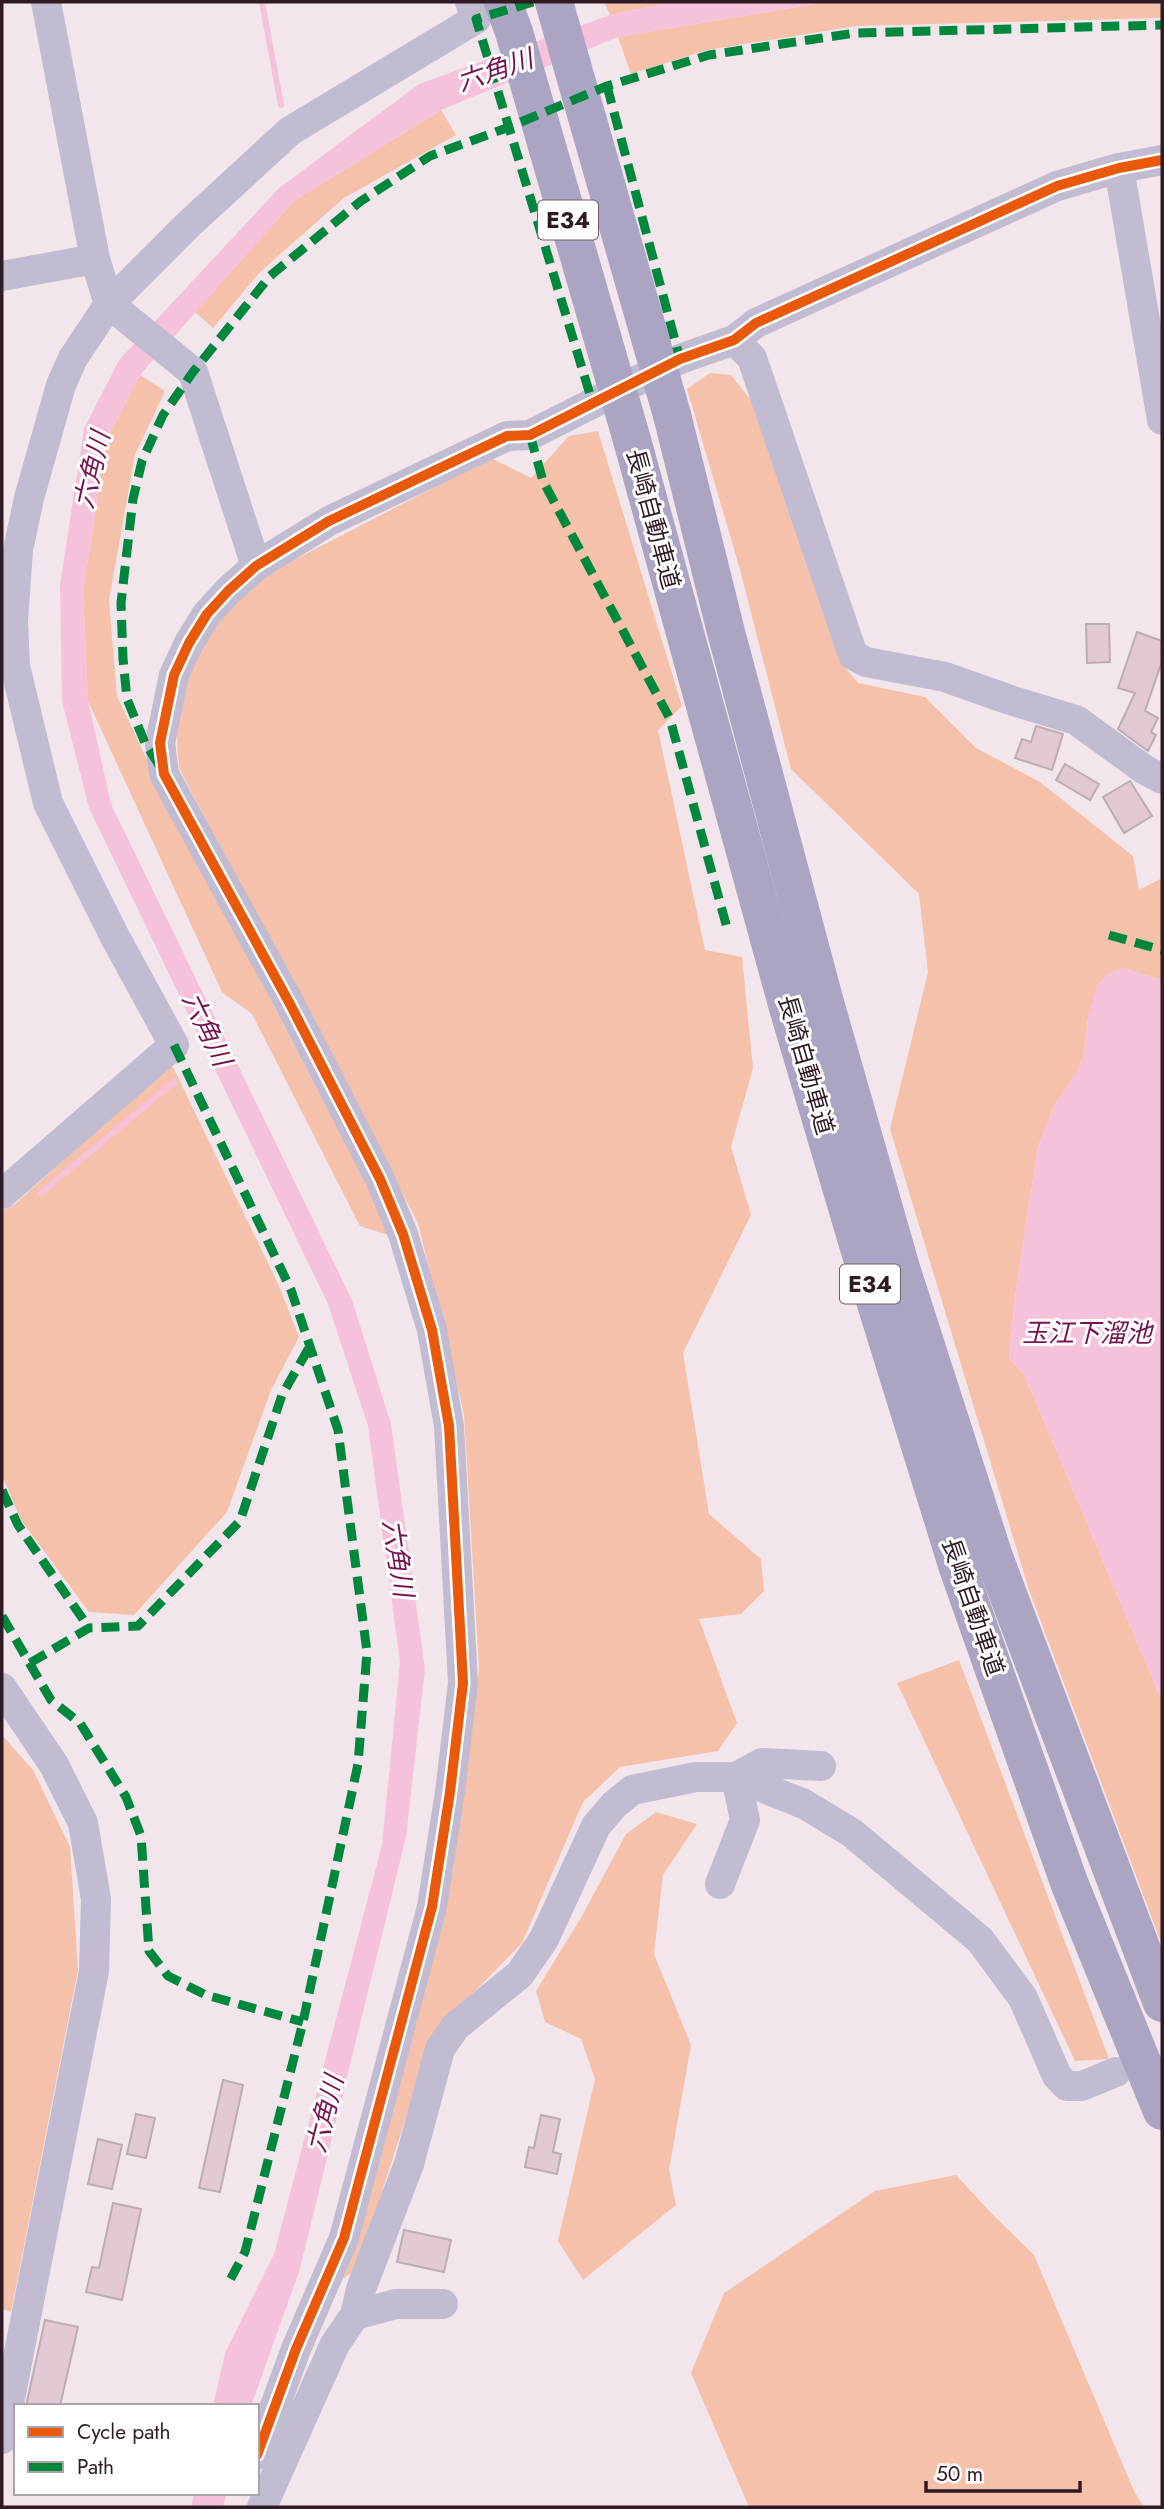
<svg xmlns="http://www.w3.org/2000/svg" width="1164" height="2509" viewBox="0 0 1164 2509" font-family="Jost,'Noto Sans JP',sans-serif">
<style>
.green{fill:#f6c1ab}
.water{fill:#f6c2db}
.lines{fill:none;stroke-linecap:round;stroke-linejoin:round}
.stream{stroke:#f6c2db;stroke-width:6}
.building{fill:#e2c7d4;stroke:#bcadb4;stroke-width:2}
.minor{stroke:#c1bcd2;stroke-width:30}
.highway{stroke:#aba4c2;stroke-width:38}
.highway-bridge{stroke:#aba4c2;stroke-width:38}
.quiet{stroke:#00873e;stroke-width:9;stroke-dasharray:18 9;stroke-linecap:butt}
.cycleway-casing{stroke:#fff;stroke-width:15}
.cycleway{stroke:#e8590c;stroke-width:10}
.labels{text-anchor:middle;stroke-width:6;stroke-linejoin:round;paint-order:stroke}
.shield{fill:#fff;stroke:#6e5f66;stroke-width:2}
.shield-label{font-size:23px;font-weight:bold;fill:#301b25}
.street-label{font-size:24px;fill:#301b25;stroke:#fff}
.water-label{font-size:26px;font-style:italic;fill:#761250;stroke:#fff}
</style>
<rect width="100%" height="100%" fill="#f2e6ec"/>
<g class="green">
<polygon points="604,2 673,2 610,15"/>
<polygon points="826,2 1162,2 1162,18 856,26 707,50 631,74 618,37"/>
<polygon points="441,110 456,135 344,198 260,272 213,328 195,312 294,201"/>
<polygon points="710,373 731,375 753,403 839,660 858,683 925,697 976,748 1040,782 1133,856 1139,890 1162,878 1162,980 1122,968 1088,1018 1084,1054 1076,1074 1055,1104 1038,1147 1016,1290 1009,1358 1025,1376 1162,1701 1162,1945 1029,1590 890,1129 928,972 919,894 791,769 739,566 687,389"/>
<polygon points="140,375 165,391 135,455 109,600 117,696 157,781 394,1237 360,1226 252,1014 222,992 88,701 83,591 107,439"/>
<polygon points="598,431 682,706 658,730 705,950 742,957 753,1068 731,1147 751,1215 683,1353 709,1514 761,1559 764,1591 741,1614 699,1619 737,1723 718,1751 620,1767 583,1802 522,1943 433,2034 357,2269 340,2281 453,1871 479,1668 464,1414 418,1223 179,768 175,709 199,644 246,585 491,458 531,478 569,436"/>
<polygon points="171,1063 280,1288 299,1337 271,1390 227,1512 134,1615 89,1612 21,1520 2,1475 2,1211 15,1204"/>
<polygon points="959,1660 1109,2059 1075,2061 897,1683"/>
<polygon points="2,1735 33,1770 70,1847 78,1970 11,2312 2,2309"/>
<polygon points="656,1812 697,1824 663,1875 654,1954 691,2045 669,2170 676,2205 583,2280 558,2241 595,2079 581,2039 545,2022 536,1991 582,1916 626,1834"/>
<polygon points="956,2175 991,2213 1034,2255 1134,2491 1144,2507 749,2507 691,2373 724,2293 875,2191"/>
</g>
<g class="water">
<polygon points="673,2 826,2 618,37 441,110 294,201 140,375 107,439 83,591 88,700 111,804 352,1300 391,1424 425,1669 406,1837 299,2272 251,2406 213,2406 225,2353 274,2254 382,1845 400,1662 368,1426 328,1304 89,808 62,701 60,585 84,429 119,360 279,188 419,84 610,15"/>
<polygon points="1122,968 1162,980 1162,1701 1025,1376 1009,1358 1016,1290 1038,1147 1055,1104 1076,1074 1084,1054 1088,1018 1097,985 1107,974"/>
<polygon points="194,2493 227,2493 223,2507 191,2507"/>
</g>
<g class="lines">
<g class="stream">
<polyline points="262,2 281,105"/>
<polyline points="41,1193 174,1082"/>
</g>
</g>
<g class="building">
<polygon points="1086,624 1109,624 1110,662 1087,663"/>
<polygon points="1137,632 1162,641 1162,661 1145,711 1158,718 1151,732 1156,735 1148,751 1118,729 1135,693 1118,688"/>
<polygon points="1036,726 1063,734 1052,770 1015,758 1022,739 1031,742"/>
<polygon points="1065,764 1099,784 1090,800 1056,780"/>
<polygon points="1130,781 1152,816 1124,833 1103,797"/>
<polygon points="223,2080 243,2085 220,2192 199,2188"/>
<polygon points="136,2114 155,2118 146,2158 127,2154"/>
<polygon points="541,2115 560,2119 553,2152 561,2154 557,2174 525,2167 529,2147 534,2148"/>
<polygon points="98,2139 122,2145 112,2189 88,2184"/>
<polygon points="113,2203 141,2209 122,2300 86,2292 92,2267 99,2268"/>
<polygon points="404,2230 451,2240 444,2272 397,2262"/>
<polygon points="45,2320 78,2327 60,2406 26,2406"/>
</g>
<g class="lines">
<g class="minor">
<polyline points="46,2 95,259 109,304 193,372 256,566"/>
<polyline points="1119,168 1162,420"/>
<polyline points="2,276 95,259"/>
<polyline points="734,340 752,358 853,655 866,662 945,677 1010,700 1076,720 1145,770 1162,779"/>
<polyline points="2,1194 174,1045 115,937 48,803 15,666 13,621 18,550 29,498 61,385 73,358 109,304 190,223 290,131 476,19 470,2"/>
<polyline points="2,1688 54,1765 83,1823 96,1899 94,1971 2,2439"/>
<polyline points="720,1884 745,1820 736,1777 762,1763 821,1766"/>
<polyline points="355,2315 396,2304 443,2304"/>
<polyline points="257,2455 296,2349 344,2238 432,1907 450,1792 463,1683 449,1426 432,1330 403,1234 380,1179 290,1004 164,774 160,743 174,675 189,643 207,614 228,591 256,566 329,521 507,436 530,435 680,359 734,340 756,323 1057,186 1119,168 1162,160"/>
<polyline points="262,2507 335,2344 355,2315 361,2289 409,2164 440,2049 455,2027 520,1974 544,1939 596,1826 614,1805 632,1790 696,1777 736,1777 804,1804 852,1833 980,1940 1023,1998 1057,2076 1067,2086 1082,2086 1116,2072"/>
</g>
<g class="highway">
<polyline points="672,415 726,632 824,999 901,1268 994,1557 1162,2003"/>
<polyline points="632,440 788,1008 868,1278 958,1568 1070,1885 1162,2111"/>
</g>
<g class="highway-bridge">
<polyline points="503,2 514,32 632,440"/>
<polyline points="554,2 672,415"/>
</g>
<g class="quiet">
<polyline points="533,2 476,19 592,401"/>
<polyline points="607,86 680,359"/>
<polyline points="530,435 543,481 670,719 727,928"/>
<polyline points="159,765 145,743 127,699 123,659 121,603 133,499 142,461 163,415 193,372 270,276 361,201 430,156 509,127 607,86 709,55 855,33 1162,25"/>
<polyline points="1109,935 1162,950"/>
<polyline points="174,1045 291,1290 338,1430 367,1652 358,1764 303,2022 245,2252 229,2282"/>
<polyline points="2,1490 18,1525 89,1628"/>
<polyline points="2,1616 51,1700 80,1723 126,1797 141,1836 149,1951 168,1976 206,1995 303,2022"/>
<polyline points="30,1663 89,1628 138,1626 240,1521 282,1395 310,1346"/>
</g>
<defs>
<polyline id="cycleway" points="257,2455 296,2349 344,2238 432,1907 450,1792 463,1683 449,1426 432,1330 403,1234 380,1179 290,1004 164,774 160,743 174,675 189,643 207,614 228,591 256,566 329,521 507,436 530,435 680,359 734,340 756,323 1057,186 1119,168 1162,160"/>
</defs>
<use href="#cycleway" class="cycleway-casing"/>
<use href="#cycleway" class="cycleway"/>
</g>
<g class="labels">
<g class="shield">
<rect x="538" y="200.5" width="60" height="39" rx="5"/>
<rect x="840" y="1264.5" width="60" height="39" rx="5"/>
</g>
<g class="shield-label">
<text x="568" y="228">E34</text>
<text x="870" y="1292">E34</text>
</g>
<g class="street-label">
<text transform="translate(653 519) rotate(75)" y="8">長崎自動車道</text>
<text transform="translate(806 1065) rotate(74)" y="8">長崎自動車道</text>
<text transform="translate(973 1607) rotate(71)" y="8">長崎自動車道</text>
</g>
<g class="water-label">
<text transform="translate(495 70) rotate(-19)" y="9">六角川</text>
<text transform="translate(92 470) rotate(-77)" y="9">六角川</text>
<text transform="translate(207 1029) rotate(64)" y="9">六角川</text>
<text x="1087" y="1342">玉江下溜池</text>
<text transform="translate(398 1558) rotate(81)" y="9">六角川</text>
<text transform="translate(325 2114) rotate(-76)" y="9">六角川</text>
</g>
</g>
<rect width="1164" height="2509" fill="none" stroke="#301b25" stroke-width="7"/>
<rect x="14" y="2404" width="245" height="91" fill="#ffffff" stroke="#aca4a8" stroke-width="2"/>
<rect x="28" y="2427" width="35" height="10" fill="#e8590c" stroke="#aca4a8" stroke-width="2"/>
<text x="77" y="2439" font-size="21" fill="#301b25">Cycle path</text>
<rect x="28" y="2462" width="35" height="10" fill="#00873e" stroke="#aca4a8" stroke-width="2"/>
<text x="77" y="2474" font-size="21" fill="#301b25">Path</text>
<path d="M926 2481v10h154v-10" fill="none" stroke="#301b25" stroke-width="3.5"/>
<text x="936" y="2481" font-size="21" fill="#301b25" stroke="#ffffff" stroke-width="5" paint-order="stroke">50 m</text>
</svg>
